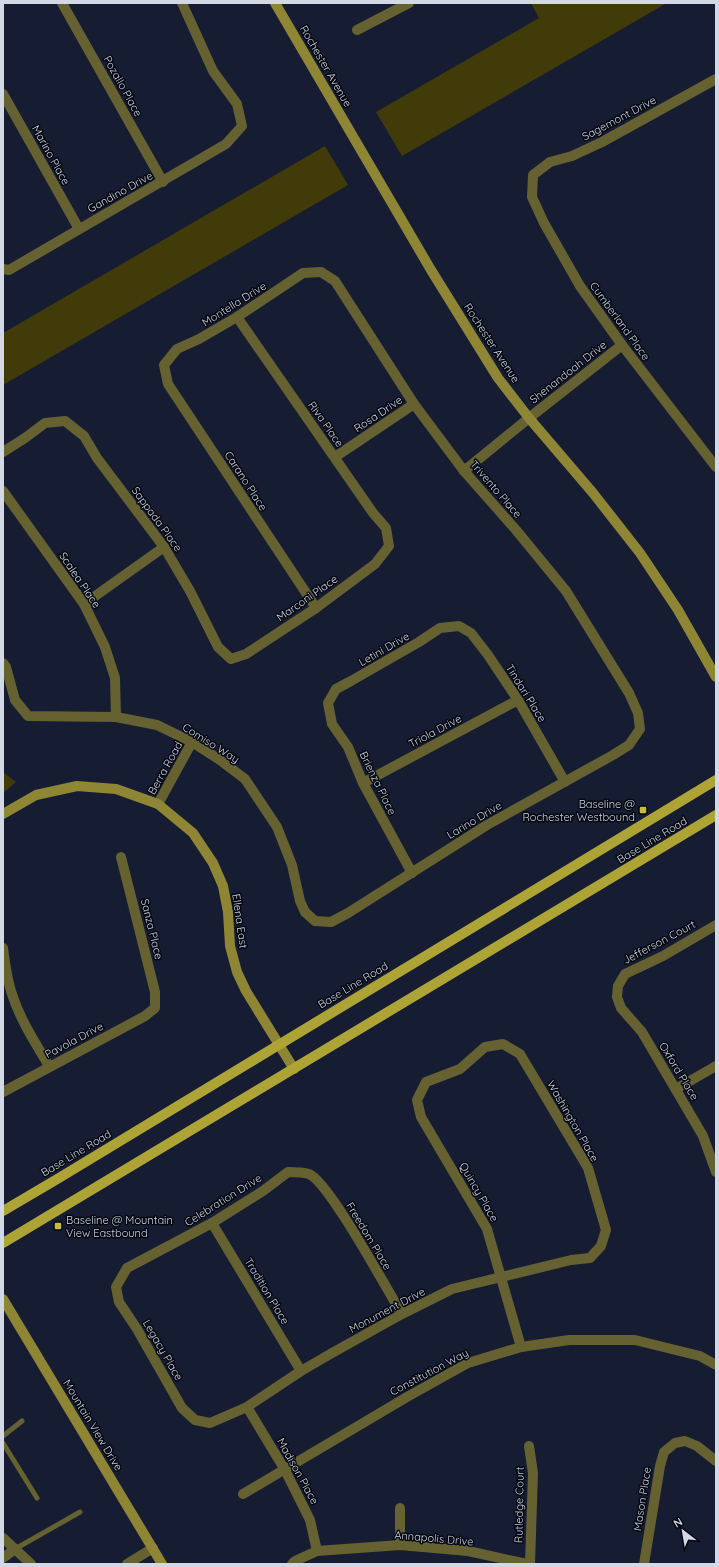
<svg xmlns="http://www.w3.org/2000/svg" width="719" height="1567" viewBox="0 0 719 1567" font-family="Quicksand,sans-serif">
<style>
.green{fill:#403b09}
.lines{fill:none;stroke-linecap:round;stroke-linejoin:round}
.lane{stroke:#656131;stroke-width:5}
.street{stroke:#656131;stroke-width:10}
.secondary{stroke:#8f8635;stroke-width:10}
.primary{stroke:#aea435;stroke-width:10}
.poi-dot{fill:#c8bb3b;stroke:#050811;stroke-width:1.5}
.labels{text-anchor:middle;stroke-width:3;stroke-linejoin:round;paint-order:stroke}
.street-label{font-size:11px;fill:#d2d8e6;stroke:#050811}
.poi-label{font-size:11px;fill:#d2d8e6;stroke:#050811;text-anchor:end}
</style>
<rect width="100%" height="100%" fill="#161d32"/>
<g class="green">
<polygon points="531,3 667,3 402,156 376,112 539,18"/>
<polygon points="325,146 348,185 3,385 3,333"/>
<polygon points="3,772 16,782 3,793"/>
</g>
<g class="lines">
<g class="lane">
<polyline points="3,1436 22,1421"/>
<polyline points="3,1443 37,1498"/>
<polyline points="15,1549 80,1512"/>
</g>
<g class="street">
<polyline points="62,3 163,182"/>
<polyline points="357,30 409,3"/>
<polyline points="716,79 602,142 572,156 550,162 533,175 532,197 544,223 580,286 622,345 716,467"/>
<polyline points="3,94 79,229"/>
<polyline points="3,269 9,270 226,144 242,126 237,104 213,71 182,3"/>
<polyline points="3,452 25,438 45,423 65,421 84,436 97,458 164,547 190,591 218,647 231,659 246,654 316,608 375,564 389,546 386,528 373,513 237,317"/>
<polyline points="335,457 414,404"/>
<polyline points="464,471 529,418 622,345"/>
<polyline points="3,491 84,604 105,647 115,678 116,717"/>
<polyline points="84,604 164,547"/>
<polyline points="3,663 6,667 15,700 28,716 116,717 157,725 192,742 220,760 245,779 277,827 292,865 300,901 305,912 315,921 331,922 348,913 487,825 613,755 629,745 640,729 638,713 629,693 566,591 516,530 464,471 414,404 335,281 321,272 303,273 237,317 199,339 177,349 164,365 168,384 316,608"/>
<polyline points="363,783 518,700"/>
<polyline points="158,804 192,742"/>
<polyline points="412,873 363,783 348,747 332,724 328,703 336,689 351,681 419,642 440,628 459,626 471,633 488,655 518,700 565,782"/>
<polyline points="716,925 663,956 625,974 618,986 617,997 621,1008 642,1032 703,1136 716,1172"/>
<path d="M3 948C5 964 7 981 13 997 21 1021 36 1044 49 1066"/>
<polyline points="676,1089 716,1066"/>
<polyline points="3,1092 145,1016 155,1008 155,992 121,857"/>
<polyline points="212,1223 301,1371"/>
<path d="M402 1314C387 1290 329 1182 309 1174 303 1172 294 1172 288 1172L263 1191 212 1223 127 1268 116 1287 119 1302 137 1329 182 1408 195 1420 210 1423 247 1407 301 1371 332 1353 402 1314 452 1289 571 1260 590 1258 601 1246 606 1230 588 1168 520 1054 503 1044 485 1047 460 1069 426 1082 417 1100 421 1117 487 1229 521 1347"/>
<polyline points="247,1407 285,1470 310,1520 317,1551"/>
<polyline points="529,1446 533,1473 530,1564"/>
<polyline points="243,1494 407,1397 468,1363 521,1347 569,1340 635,1340 700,1356 716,1365"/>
<polyline points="400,1508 400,1545"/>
<polyline points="3,1538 31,1564"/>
<polyline points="3,1558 15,1549"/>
<polyline points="127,1564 153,1548"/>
<polyline points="292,1564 295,1561 317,1551 400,1545 468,1551 527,1564"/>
<polyline points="644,1564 660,1466 664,1452 675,1443 685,1441 697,1446 716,1461"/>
</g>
<g class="secondary">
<polyline points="275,3 431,270 498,378 529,418 593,493 640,553 678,610 716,677"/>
<polyline points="3,814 36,795 77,786 116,789 158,804 193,833 213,863 223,886 228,912 230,946 237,972 246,991 294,1069"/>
<polyline points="3,1299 162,1564"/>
</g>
<g class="primary">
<polyline points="3,1211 59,1178 716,780"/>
<polyline points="3,1243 716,815"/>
</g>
</g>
<g class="poi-dot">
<rect x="639" y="806" width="8" height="8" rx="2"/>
<rect x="54" y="1222" width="8" height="8" rx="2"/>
</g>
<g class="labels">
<g class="street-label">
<text transform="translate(326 66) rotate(60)" y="4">Rochester Avenue</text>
<text transform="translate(123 86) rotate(61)" y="4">Pozallo Place</text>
<text transform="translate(619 118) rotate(-28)" y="4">Sagemont Drive</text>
<text transform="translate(51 155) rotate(61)" y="4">Marino Place</text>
<text transform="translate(120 192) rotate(-29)" y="4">Gandino Drive</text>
<text transform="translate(234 304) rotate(-32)" y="4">Montella Drive</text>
<text transform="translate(620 321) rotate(54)" y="4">Cumberland Place</text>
<text transform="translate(492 343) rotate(57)" y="4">Rochester Avenue</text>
<text transform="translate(568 372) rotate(-38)" y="4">Shenandoah Drive</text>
<text transform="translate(378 414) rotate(-34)" y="4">Rosa Drive</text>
<text transform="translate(326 424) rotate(55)" y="4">Riva Place</text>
<text transform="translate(246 481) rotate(57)" y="4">Carano Place</text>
<text transform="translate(496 489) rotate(49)" y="4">Trivento Place</text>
<text transform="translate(157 519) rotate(54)" y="4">Sappada Place</text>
<text transform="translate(80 580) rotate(56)" y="4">Scalea Place</text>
<text transform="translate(307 598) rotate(-35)" y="4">Marconi Place</text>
<text transform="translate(384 649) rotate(-30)" y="4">Letini Drive</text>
<text transform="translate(526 693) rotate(58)" y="4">Tindari Place</text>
<text transform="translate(435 731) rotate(-28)" y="4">Triola Drive</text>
<text transform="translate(211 743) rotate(32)" y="4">Comiso Way</text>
<text transform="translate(165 768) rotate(-61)" y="4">Berra Road</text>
<text transform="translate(378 783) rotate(64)" y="4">Brienza Place</text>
<text transform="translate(474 820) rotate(-31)" y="4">Larino Drive</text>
<text transform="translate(652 840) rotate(-31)" y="4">Base Line Road</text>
<text transform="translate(240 921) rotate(82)" y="4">Ellena East</text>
<text transform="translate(152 929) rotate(76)" y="4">Sanza Place</text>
<text transform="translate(659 942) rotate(-28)" y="4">Jefferson Court</text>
<text transform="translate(353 985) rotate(-31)" y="4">Base Line Road</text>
<text transform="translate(74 1040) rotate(-28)" y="4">Pavola Drive</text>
<text transform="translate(679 1071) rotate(59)" y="4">Oxford Place</text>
<text transform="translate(573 1121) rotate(60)" y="4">Washington Place</text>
<text transform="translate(76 1153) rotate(-31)" y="4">Base Line Road</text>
<text transform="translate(479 1192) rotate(60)" y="4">Quincy Place</text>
<text transform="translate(223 1200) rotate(-32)" y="4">Celebration Drive</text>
<text transform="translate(369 1236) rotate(59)" y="4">Freedom Place</text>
<text transform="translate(267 1291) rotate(59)" y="4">Tradition Place</text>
<text transform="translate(387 1310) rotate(-28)" y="4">Monument Drive</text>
<text transform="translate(163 1350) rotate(60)" y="4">Legacy Place</text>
<text transform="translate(429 1372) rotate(-28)" y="4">Constitution Way</text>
<text transform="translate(93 1425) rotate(59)" y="4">Mountain View Drive</text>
<text transform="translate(298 1471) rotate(61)" y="4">Madison Place</text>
<text transform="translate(642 1499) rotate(-81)" y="4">Mason Place</text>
<text transform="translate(519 1505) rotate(-89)" y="4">Rutledge Court</text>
<text transform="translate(434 1538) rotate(5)" y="4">Annapolis Drive</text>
</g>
<g class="poi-label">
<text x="635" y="808">Baseline @<tspan x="635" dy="13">Rochester Westbound</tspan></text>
<text x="66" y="1224" text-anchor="start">Baseline @ Mountain<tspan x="66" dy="13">View Eastbound</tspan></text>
</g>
</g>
<rect width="719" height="1567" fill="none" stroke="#d2d8e6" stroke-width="8"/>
<g transform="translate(683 1531) rotate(329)" stroke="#050811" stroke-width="3" paint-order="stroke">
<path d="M0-3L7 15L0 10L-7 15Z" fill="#d2d8e6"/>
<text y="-6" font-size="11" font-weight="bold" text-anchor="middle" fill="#d2d8e6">N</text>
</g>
</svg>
